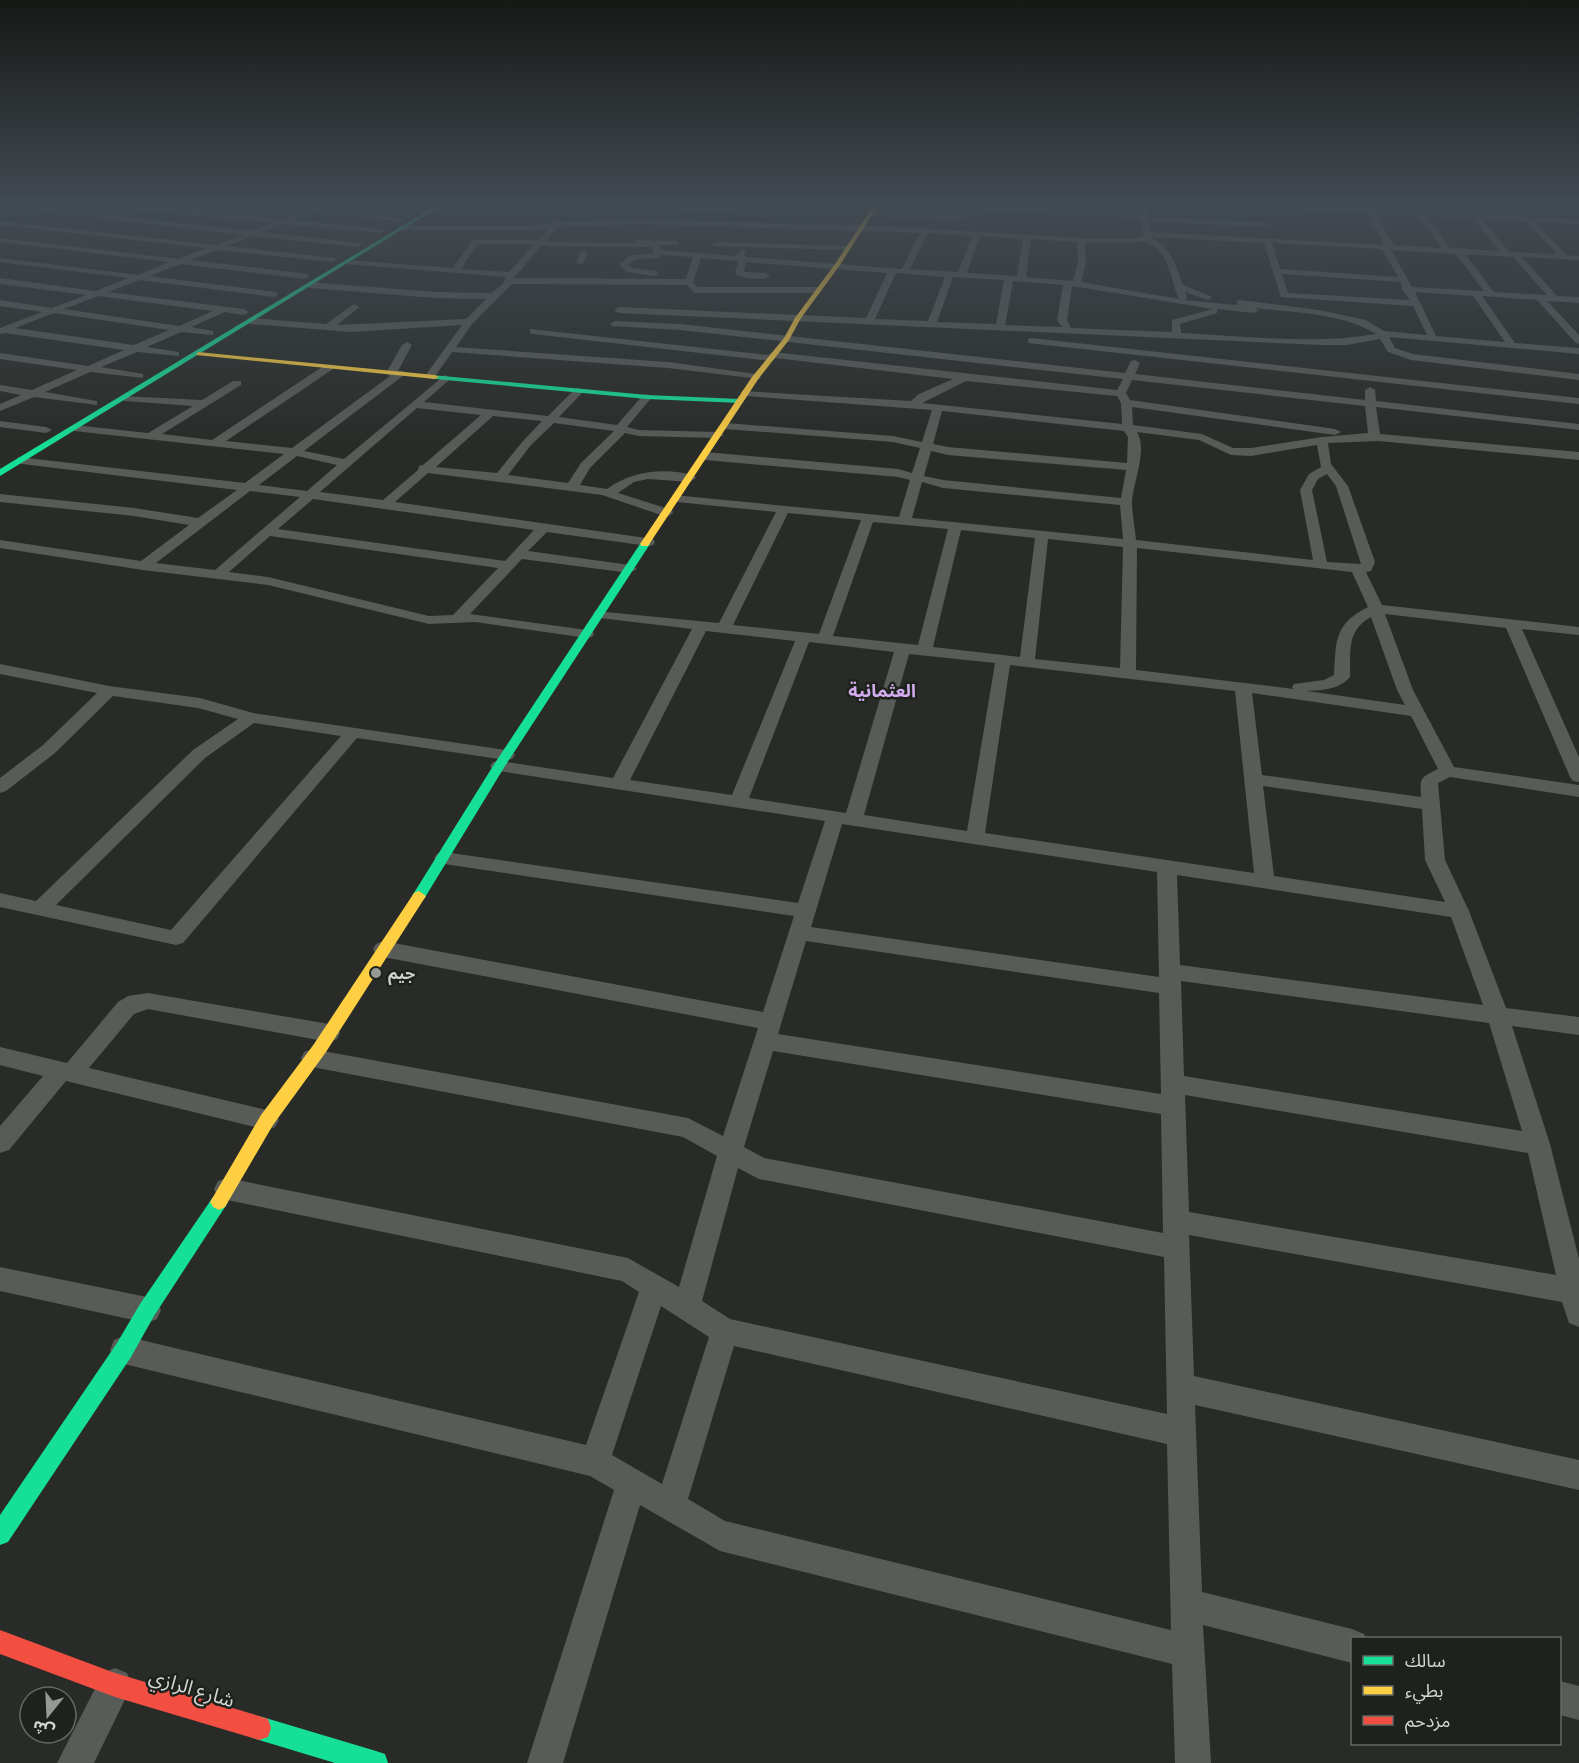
<svg xmlns="http://www.w3.org/2000/svg" width="1579" height="1763" viewBox="0 0 1579 1763" font-family="'Exo 2','Noto Sans Arabic',sans-serif">
<style>
.lines{fill:none;stroke-linecap:round;stroke-linejoin:round}
.street{fill:#585b57;fill-rule:evenodd}
.fast{fill:#16e098;fill-rule:evenodd}
.slow{fill:#ffcf43;fill-rule:evenodd}
.jam{fill:#f24e42;fill-rule:evenodd}
.poi-dot{fill:#969a96;stroke:#1d221c;stroke-width:2}
.labels{text-anchor:middle;stroke-width:5;stroke-linejoin:round;paint-order:stroke}
.poi-label{font-size:16px;font-weight:bold;fill:#d2d5d1;stroke:#1d221c;text-anchor:start}
.neighbourhood-label{font-size:18px;font-weight:bold;fill:#d2acee;stroke:#1d221c}
.near-street-label{font-size:20px;fill:#d2d5d1;stroke:#1d221c}
</style>
<rect width="100%" height="100%" fill="#282b27"/>
<g class="lines">
<g class="street">
<polygon points="5,205 15,205 0,210 0,206"/>
<path d="M116 205 153 207 159 205 282 219 302 212 253 205 311 208 328 205 321 209 405 219 401 221 312 213 293 220 381 229 385 231 381 233 284 224 262 232 360 243V247H357L252 236 227 246 335 258 336 260 332 262 217 250 190 260 308 274 309 276 305 279 181 264 149 276 277 292V296L274 297 140 280 108 292 244 309 249 312 244 315 225 312 191 327 213 331V335L181 332 147 347 179 352V356L137 352 101 367 143 374V378L90 372 45 392 97 401V405L34 397 0 411V404L21 395 0 391V385L32 390 77 370 0 359V353L88 366 124 350 5 333 0 334V328L42 312 0 306V300L52 308 86 295 0 284V278L96 291 128 278 0 262V258L138 275 169 262 0 242V238L179 259 206 248 0 225V221L216 245 242 235 35 210 39 208 251 231 273 223 152 212ZM98 296 213 311 179 326 64 309ZM54 313 169 330 134 345 15 328Z"/>
<polygon points="397,205 424,205 425,206 421,208"/>
<polygon points="474,205 483,205 479,207"/>
<polygon points="623,205 759,210 763,212 759,214 627,207"/>
<polygon points="824,205 854,205 878,208 874,210"/>
<path d="M935 205H970L1141 214 1140 205H1147L1149 217 1267 223 1271 225 1267 227 1149 221 1150 232 1384 245 1367 213 1260 207 1256 205H1291L1579 220V224L1535 222 1566 255 1579 256V260L1522 257 1557 296 1579 297V303L1547 301 1579 335V344L1576 343 1537 300 1482 296 1515 343 1579 348V354L1389 337 1395 348 1413 354 1579 374V380L1411 360 1388 352 1380 339 1347 345H1322L619 313 614 310 619 307 866 318 887 273 746 262 744 272 766 273 770 276C762 281 743 279 735 274L738 261 701 258 693 282 698 287H819L823 290 819 293H695L687 285 512 284 472 324 456 347 668 362 756 374 761 377 760 379 668 368 452 352 434 378 430 379 425 376 462 325 351 332 251 324 246 321 251 318 326 324 354 304 359 307 357 309 337 325 466 319 486 299 435 298 310 288 306 285 310 282 435 292 491 293 503 284 506 277 347 264 343 262 347 260 453 268 472 240H539L549 228 533 230H398L397 228 401 226H533L552 223 558 219 561 222 641 220 862 225 1081 238 1132 239 1143 236 1142 218 939 207ZM1375 213 1418 216 1442 248 1394 245ZM1426 216 1473 219 1500 251 1450 248ZM1482 219 1526 221 1557 254 1509 252ZM641 224 920 233 902 269 746 257 744 255 746 251 742 249 735 256 661 250 659 245H678L679 243 675 241 636 240 633 243 545 242 557 227ZM928 233 972 236 958 272 910 269ZM980 236 1023 239 1017 276 967 273ZM1151 237 1264 243 1281 297 1413 306 1427 335 1384 331 1366 320 1319 310 1240 300 1237 301V305L1246 306 1185 300 1187 298 1185 292 1208 300 1212 297 1183 285C1174 261 1172 249 1151 237ZM1031 239 1077 242 1078 263 1073 281 1026 277ZM1141 241C1170 247 1169 277 1179 299L1081 282 1086 263 1085 242 1132 243ZM1272 243 1382 249 1398 277 1280 269ZM477 244H534L509 272 461 269ZM541 246 652 247 653 254 631 255 619 264 627 272 654 276 657 275V271L632 268 628 264 636 259 659 258 661 255 693 257 686 279 514 278ZM1391 250 1456 254 1484 291 1412 287ZM1465 254 1513 257 1547 295 1494 292ZM896 273 945 277 928 321 875 319ZM1282 274 1401 282 1402 289 1410 300 1288 293ZM953 277 1004 280 996 324 937 322ZM1013 281 1063 285 1057 320 1062 327 1005 325ZM1072 286 1213 309 1172 320V332L1071 328 1067 320ZM1415 292 1473 296 1505 342 1436 336ZM1256 308C1295 313 1342 313 1376 334 1312 345 1246 336 1181 333L1180 324 1217 313V309L1254 313 1259 310Z"/>
<polygon points="870,212 961,216 965,218 961,220 867,216"/>
<polygon points="716,242 848,246 852,248 848,250 713,246 712,244"/>
<polygon points="581,251 588,253 583,264 580,264 576,262"/>
<path d="M615 321 680 324 1125 373 1131 361 1135 360 1140 363 1135 374 1365 400V390L1370 387 1375 390 1376 401 1579 424V430L1376 407 1380 434 1579 452V460L1379 441 1328 443 1331 464 1348 486 1375 562 1371 571 1366 572 1382 605 1579 627V635L1522 629 1579 757V782L1573 781 1570 777 1506 628 1385 614 1413 690 1454 767 1579 785V797L1450 777 1438 783 1445 860 1469 911 1506 1008 1579 1017V1035L1512 1026 1550 1144 1579 1259V1327L1569 1323 1562 1302 1189 1235 1194 1376 1579 1460V1490L1195 1405 1202 1592 1352 1629 1364 1634 1366 1638H1352V1663L1203 1625 1211 1763H1175L1172 1664 720 1551 640 1505 563 1763H527L614 1490 590 1476 124 1364 114 1360 110 1350 114 1340 124 1336 586 1445 639 1292 622 1281 227 1200 218 1197 214 1189 218 1181 227 1178 628 1258 679 1287 717 1156 683 1137 312 1067 304 1064 301 1058 304 1052 312 1049 688 1118 723 1136 758 1028 383 957 376 954 373 949 376 944 383 941 763 1012 794 916 444 864 437 862 434 858 437 854 444 852 798 903 825 821 499 771 493 770 490 766 493 762 499 761 613 778 692 629 600 618 595 617 593 614 595 611 719 623 776 512 677 502 671 498 673 495 899 517 910 480 898 477 705 460 699 456 705 452 898 469 912 473 920 448 893 442 725 429 719 426 725 423 893 436 922 442 932 410 746 396 741 393 742 391 911 401 919 394 953 379 776 358 771 361 533 334 530 333V329L768 355 773 352 1117 390 1123 379 680 330 612 326 610 324ZM1132 380 1365 406 1368 433 1322 437 1251 448H1233L1202 434 1133 425 1132 407 1335 435 1341 432 1335 429 1130 400 1126 393ZM966 381 1117 396 1121 403 1122 424 922 403ZM942 411 1124 431 1128 437 1127 463 948 447 933 444ZM1137 432 1199 440 1231 455 1251 456 1317 445 1321 467 1309 474 1300 490 1313 560 1136 540C1135 528 1132 514 1132 502 1133 482 1148 450 1137 432ZM931 451 948 455 1126 470 1121 498 943 480 924 476ZM1327 474 1336 486 1361 564 1327 562 1312 490 1318 479ZM922 482 943 488 1120 505 1123 539 912 518ZM788 513 861 520 819 634 733 625ZM873 522 948 529 918 645 833 636ZM961 530 1035 538 1020 657 933 647ZM1048 539 1123 547 1120 668 1035 659ZM1137 548 1352 572 1368 607C1334 624 1336 641 1334 675L1324 680 1294 684 1292 687 1294 689 1136 670ZM1371 617 1397 690 1405 705 1307 691C1322 690 1339 690 1350 677 1351 651 1346 631 1371 617ZM706 631 795 641 732 795 630 780ZM809 642 894 652 846 813 749 798ZM909 654 995 663 967 831 864 815ZM1010 665 1235 691 1254 873 985 833ZM1252 693 1411 716 1438 769C1420 778 1420 777 1421 797L1262 775ZM1263 786 1422 809 1425 860 1445 902 1274 876ZM842 824 1157 872 1159 977 811 927ZM1177 875 1451 917 1483 1005 1180 965ZM806 941 1159 993 1161 1094 778 1034ZM1181 981 1489 1023 1522 1131 1184 1076ZM773 1051 1161 1114 1163 1233 764 1158 744 1147ZM1185 1095 1528 1153 1556 1275 1189 1212ZM738 1168 759 1179 1164 1257 1167 1414 730 1319 702 1301ZM661 1306 709 1337 662 1484 612 1455ZM734 1346 1167 1444 1171 1630 725 1521 688 1499Z"/>
<polygon points="1031,338 1579,398 1579,404 1028,343 1028,339"/>
<path d="M407 342 412 345 398 371H404V375L304 451 344 459 445 375 450 378 449 380 424 402 548 416 575 389 579 388 584 391 559 417 617 425 643 395 647 394 652 397 627 427 639 430 718 432 724 435 718 438 639 436 625 433 590 468 580 485 607 489C633 470 664 468 694 475L696 478 690 482 648 479 634 482 618 493 672 510 673 513 667 517 602 495 428 473 395 502 653 539 655 542 653 545 648 546 547 532 528 551 630 565 637 569 630 573 522 559 470 614 587 630 592 631 594 634 592 637 587 638 475 622 429 624 268 585 143 570 0 548V540L141 561 189 525 134 516 0 502V494L134 508 198 518 237 490 22 464 18 463V457L245 483 284 454 74 431 68 428 74 425 148 433 193 406 125 401 120 398 121 396 202 400 233 381H241V385L162 434 212 440 325 365H333V369L226 441 292 448 390 376 386 373 402 345ZM417 408 481 415 423 465 419 466 418 470 383 500 320 492ZM493 416 542 421 523 441 497 473 436 467ZM554 423 614 431 581 463 568 483 508 475 531 445ZM297 456 337 465 307 491 259 485ZM250 491 300 497 215 570 156 563ZM313 499 534 530 505 561 278 529ZM270 536 498 568 453 615 429 616 268 577 229 572Z"/>
<polygon points="0,421 46,427 52,430 46,433 0,427"/>
<path d="M0 664 109 686 200 698 253 713 506 750 512 751 515 755 512 759 506 760 357 738 183 943 176 945 0 907V893L36 901 193 750 238 719 198 708 113 696 55 753 6 791 0 793V778L43 745 97 693 0 674ZM254 723 341 736 171 930 56 905 205 758Z"/>
<polygon points="148,993 329,1024 337,1027 340,1033 337,1039 329,1042 148,1009 134,1014 89,1068 267,1110 275,1113 279,1120 275,1127 267,1130 66,1081 9,1150 0,1153 0,1126 43,1076 0,1065 0,1047 67,1063 118,1002 128,996"/>
<polygon points="0,1267 147,1297 157,1301 161,1310 157,1319 147,1323 0,1291"/>
<polygon points="115,1668 127,1673 132,1685 94,1763 57,1763 103,1673"/>
<polygon points="1560,1681 1579,1686 1579,1720 1560,1715"/>
</g>
<g class="fast">
<polygon points="437,205 442,205 0,476 0,469"/>
<polygon points="432,375 647,395 740,399 744,401 740,403 647,399 435,379 432,379"/>
<polygon points="645,541 650,544 505,766 424,899 414,899 412,896 493,766 640,544"/>
<polygon points="219,1194 225,1197 228,1202 225,1207 154,1316 131,1357 8,1542 0,1545 0,1515 117,1343 140,1304 213,1197"/>
<polygon points="259,1716 376,1751 385,1754 388,1763 335,1763 259,1740 250,1737 247,1728 250,1719"/>
</g>
<g class="slow">
<polygon points="874,205 878,205 840,265 801,318 789,340 759,378 648,546 642,546 640,544 752,377 784,338 795,318 835,264"/>
<polygon points="198,352 435,375 439,377 435,379 196,355"/>
<polygon points="419,891 426,896 424,899 326,1052 273,1125 225,1207 219,1210 213,1207 210,1202 213,1197 261,1115 314,1044 414,893"/>
</g>
<polygon class="jam" points="0,1630 115,1673 259,1716 268,1719 271,1728 268,1737 259,1740 115,1697 0,1654"/>
</g>
<linearGradient id="sky" x2="0" y2="1"><stop stop-color="#161815"/><stop offset="0.45" stop-color="#424a52"/><stop offset="1" stop-color="#424a52" stop-opacity="0"/></linearGradient>
<rect width="1579" height="451" fill="url(#sky)"/>
<circle class="poi-dot" cx="376" cy="973" r="6"/>
<g class="labels">
<g class="poi-label">
<text x="388" y="979">جيم</text>
</g>
<g class="neighbourhood-label">
<text x="882" y="697">العثمانية</text>
</g>
<g class="near-street-label">
<text transform="translate(192 1688) rotate(17)" y="7">شارع الرازي</text>
</g>
</g>
<rect x="1351" y="1637" width="210" height="108" fill="#1d221c" stroke="#656a64" stroke-width="1.5"/>
<rect x="1363" y="1656" width="30" height="9" fill="#16e098" stroke="#656a64" stroke-width="1.5"/>
<text x="1405" y="1667" font-size="18" fill="#d2d5d1">سالك</text>
<rect x="1363" y="1686" width="30" height="9" fill="#ffcf43" stroke="#656a64" stroke-width="1.5"/>
<text x="1405" y="1697" font-size="18" fill="#d2d5d1">بطيء</text>
<rect x="1363" y="1716" width="30" height="9" fill="#f24e42" stroke="#656a64" stroke-width="1.5"/>
<text x="1405" y="1727" font-size="18" fill="#d2d5d1">مزدحم</text>
<g transform="translate(48 1715) rotate(198)"><circle r="28" fill="#1d221c" stroke="#656a64" stroke-width="1.5"/>
<path d="M0-4.5L10 22L0 15L-10 22Z" fill="#969a96"/>
<text y="-9" font-size="16" font-weight="bold" text-anchor="middle" fill="#d2d5d1">ش</text>
</g>
</svg>
